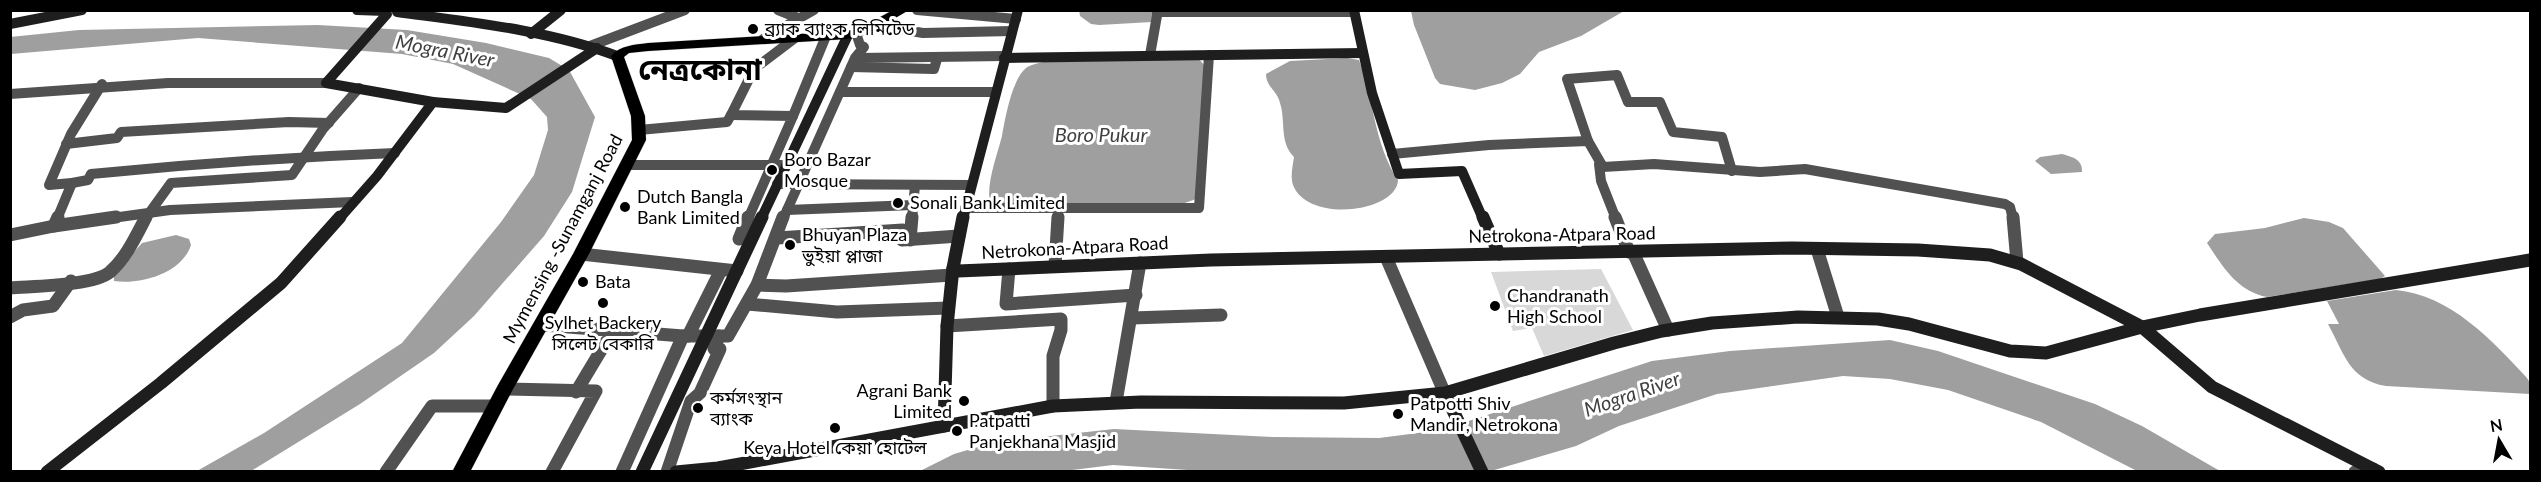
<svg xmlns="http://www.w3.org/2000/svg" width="2541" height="482" viewBox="0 0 2541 482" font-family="Lato,'Noto Sans Bengali',sans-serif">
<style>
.green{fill:#d8d8d8}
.water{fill:#9f9f9f}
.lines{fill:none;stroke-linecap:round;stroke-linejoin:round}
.primary-casing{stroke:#dbdbdb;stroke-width:1}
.street-far1{stroke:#515151;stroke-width:10}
.street{stroke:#515151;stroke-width:13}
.secondary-far1{stroke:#1e1e1e;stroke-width:10}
.secondary{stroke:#1e1e1e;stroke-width:13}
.primary{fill:#000;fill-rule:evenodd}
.poi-dot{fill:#000;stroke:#fff;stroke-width:2}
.labels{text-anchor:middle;stroke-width:6;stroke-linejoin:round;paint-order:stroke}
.poi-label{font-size:18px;fill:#000;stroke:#fff;text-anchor:start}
.street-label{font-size:18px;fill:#000;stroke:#fff}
.water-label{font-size:20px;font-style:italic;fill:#404040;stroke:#fff}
.town-label{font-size:30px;font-weight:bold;fill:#000;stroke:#fff}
</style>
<rect width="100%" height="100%" fill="#fff"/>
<polygon class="green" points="1601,269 1633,330 1544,356 1532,328 1513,331 1491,272"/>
<g class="water">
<polygon points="1079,10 1154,10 1152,22 1099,25 1091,24 1080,16"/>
<polygon points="1411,11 1411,10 1624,11 1581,36 1539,52 1520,74 1502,83 1475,90 1440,84 1435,78 1414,25"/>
<polygon points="318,25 407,30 486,43 549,58 569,70 595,117 572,192 544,236 474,316 434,353 360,404 251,471 197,471 264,433 402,343 501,222 534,175 548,130 547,117 531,99 453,64 402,54 198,38 11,54 10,37 79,30"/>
<path d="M1198 58 1205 66 1196 199 1182 204 990 203C986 183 997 156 1002 136 1005 119 1012 79 1026 68 1045 53 1168 58 1198 58Z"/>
<path d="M1347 58 1359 60C1374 100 1374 144 1398 180 1397 212 1308 224 1293 185 1290 176 1293 165 1294 157 1279 142 1286 121 1280 103 1277 90 1266 87 1266 74L1290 61Z"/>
<path d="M2062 154C2072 157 2083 159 2082 172L2051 174 2035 161 2040 157Z"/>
<path d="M2304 218 2329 222 2343 228 2385 276 2380 279 2267 297C2237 291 2223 267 2207 243L2215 234 2265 228Z"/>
<path d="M176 235 189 239 191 245C182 273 141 285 114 281V275L142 243Z"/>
<path d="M2396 290C2450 295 2492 340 2527 378L2530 383V394L2386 386C2349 380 2344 353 2328 324H2339L2327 301Z"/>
<polygon points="1890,340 1938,351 2095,404 2142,426 2220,471 2137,471 2041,422 1948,390 1890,379 1843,376 1717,394 1619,426 1576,446 1491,471 1217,472 1113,465 1056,472 918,472 954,454 995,442 1114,429 1273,437 1379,438 1441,430 1652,361 1730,351"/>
</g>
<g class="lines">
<defs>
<path id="primary" d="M893 10H909L868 34 848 39 648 51 629 53 624 57 645 116 646 140 589 254 512 391 470 472H452L498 385 573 254 632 140 631 116 611 56C621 45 634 45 648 43L848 31 860 28Z"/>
</defs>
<use href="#primary" class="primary-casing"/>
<g class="street-far1">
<polyline points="778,10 798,18"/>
<polyline points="917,10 1016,19"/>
<polyline points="1157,12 1354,12"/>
<polyline points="874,25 923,33 1012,31"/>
<polyline points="763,39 814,10"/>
<polyline points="590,46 685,10"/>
<polyline points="1150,55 1158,10"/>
<polyline points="858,58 1005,56"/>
<polyline points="851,67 934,69 937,59"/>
<polyline points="840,92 995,92"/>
<polyline points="10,94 168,83 326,83"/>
<polyline points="793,116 826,36"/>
<polyline points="639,130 727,122 731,115"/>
<polyline points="1588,141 1567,79 1617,75 1628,102 1660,102 1673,132 1722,137 1732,171"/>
<polyline points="66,144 117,138 121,132 289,122 329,123"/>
<polyline points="1392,154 1489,145 1588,141 1603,167 1654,164 1760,172 1805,169 2005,204 2010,207 2013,219"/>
<polyline points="1599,164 1601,181 1616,219"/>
<polyline points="627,165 786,165"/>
<path d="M72 183 88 180 91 174C192 164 293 157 395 153"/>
<polyline points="777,184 970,185"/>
<polyline points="965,208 1199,208 1209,55"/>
<polyline points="787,210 913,205"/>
<polyline points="57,219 72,183 49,185 71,134 102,84"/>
<polyline points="105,219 170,210 352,202"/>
<polyline points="145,219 171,183 292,175 323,129 359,88"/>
<polyline points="748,219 793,116 731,115 754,69 795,38"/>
<polyline points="783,219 855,58 864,47 860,45 856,33"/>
<polyline points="912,219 915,185"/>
<polyline points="1058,219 1058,210"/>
</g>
<g class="street">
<polyline points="58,217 54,226 116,217"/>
<polyline points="1615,217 1629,252"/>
<polyline points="2013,217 2017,262"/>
<polyline points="10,235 54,226"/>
<polyline points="777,238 903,230 902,240 959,236"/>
<polyline points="739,239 748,217"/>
<polyline points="910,240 912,217"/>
<polyline points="1817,249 1838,317"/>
<polyline points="1633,252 1668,330"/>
<polyline points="581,254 737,271"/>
<polyline points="1386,257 1448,401"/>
<polyline points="1055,266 1058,217"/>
<polyline points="1009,269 1006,304 1136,295"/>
<polyline points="757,285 786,286 952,275"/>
<path d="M10 288C33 286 93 286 110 272 126 258 136 236 146 217"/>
<polyline points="747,304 837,312 948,308"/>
<polyline points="10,317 23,310 53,306 71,281"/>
<polyline points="1132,318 1221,315"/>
<polyline points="543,325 683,336 728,336 757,285 783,217"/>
<polyline points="947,326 1061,319 1061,330 1053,356 1053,406"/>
<polyline points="688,336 721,270"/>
<polyline points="504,389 596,391 552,472"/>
<polyline points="576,392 606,342 612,342 620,330"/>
<polyline points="1116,402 1140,263"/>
<polyline points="386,472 432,406 496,406"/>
<polyline points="622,472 683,336"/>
<polyline points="667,472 691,401 700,393 720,349 714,349 719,336"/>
<polyline points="2355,472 2373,469"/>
</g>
<g class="secondary-far1">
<polyline points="357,10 385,11"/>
<polyline points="1354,10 1372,93 1399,174 1462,171 1483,219"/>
<path d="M397 12C470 22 548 30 617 56"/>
<polyline points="10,24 82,10"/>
<polyline points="531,34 561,10"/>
<polyline points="1004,58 1363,53"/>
<polyline points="433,102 506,108 597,48"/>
<polyline points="339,219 377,176 433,102 326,83 387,14"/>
<polyline points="761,219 848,35"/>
<polyline points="963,219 1018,10"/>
</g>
<g class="secondary">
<polyline points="963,217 953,268 958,271 1211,260 1792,248 1918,250 1990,255 2021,264 2142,327 2212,387 2379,472"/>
<polyline points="1483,217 1499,254"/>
<polyline points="1449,402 1482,472"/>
<polyline points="944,426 947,326 953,268"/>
<polyline points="47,472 161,383 281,283 340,217"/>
<polyline points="642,472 762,217"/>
<polyline points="676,472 718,468 1053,406 1141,402 1344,403 1445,393 1614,343 1662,331 1712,323 1798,317 1878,319 1909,324 2010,351 2046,353 2142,327 2200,315 2530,260"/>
</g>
<use href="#primary" class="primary"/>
</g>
<g class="poi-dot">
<circle cx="753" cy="29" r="6"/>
<circle cx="772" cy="170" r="6"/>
<circle cx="898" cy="203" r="6"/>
<circle cx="625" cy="207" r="6"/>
<circle cx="790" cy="245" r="6"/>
<circle cx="583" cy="282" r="6"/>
<circle cx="603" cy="303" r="6"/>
<circle cx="1495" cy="306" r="6"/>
<circle cx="964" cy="401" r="6"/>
<circle cx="698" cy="408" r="6"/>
<circle cx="1398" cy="414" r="6"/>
<circle cx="835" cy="428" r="6"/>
<circle cx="957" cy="431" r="6"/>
</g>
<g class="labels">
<g class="poi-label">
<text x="765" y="35">ব্র্যাক ব্যাংক লিমিটেড</text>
<text x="784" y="166">Boro Bazar<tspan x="784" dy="21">Mosque</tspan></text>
<text x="637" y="203">Dutch Bangla<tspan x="637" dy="21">Bank Limited</tspan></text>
<text x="910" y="209">Sonali Bank Limited</text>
<text x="802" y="241">Bhuyan Plaza<tspan x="802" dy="21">ভুইয়া প্লাজা</tspan></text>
<text x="595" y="288">Bata</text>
<text x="1507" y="302">Chandranath<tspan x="1507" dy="21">High School</tspan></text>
<text x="603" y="329" text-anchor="middle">Sylhet Backery<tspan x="603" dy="21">সিলেট বেকারি</tspan></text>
<text x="952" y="397" text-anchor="end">Agrani Bank<tspan x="952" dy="21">Limited</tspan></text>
<text x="710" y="404">কর্মসংস্থান<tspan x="710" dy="21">ব্যাংক</tspan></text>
<text x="1410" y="410">Patpotti Shiv<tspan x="1410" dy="21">Mandir, Netrokona</tspan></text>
<text x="969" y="427">Patpatti<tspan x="969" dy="21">Panjekhana Masjid</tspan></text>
<text x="835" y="454" text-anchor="middle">Keya Hotel কেয়া হোটেল</text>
</g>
<g class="street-label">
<text transform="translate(1562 235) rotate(-1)" y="6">Netrokona-Atpara Road</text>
<text transform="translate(563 239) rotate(-62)" y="6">Mymensing -Sunamganj Road</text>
<text transform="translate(1075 248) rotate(-3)" y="6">Netrokona-Atpara Road</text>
</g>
<g class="water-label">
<text transform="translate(445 51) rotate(11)" y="7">Mogra River</text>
<text x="1101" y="142">Boro Pukur</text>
<text transform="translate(1632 394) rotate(-19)" y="7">Mogra River</text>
</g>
<g class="town-label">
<text x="700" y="80">নেত্রকোনা</text>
</g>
</g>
<rect width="2541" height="482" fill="none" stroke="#000000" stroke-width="24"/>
<g transform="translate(2499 440) rotate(350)" stroke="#ffffff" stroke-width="4.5" paint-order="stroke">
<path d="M0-4.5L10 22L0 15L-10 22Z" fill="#000000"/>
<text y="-9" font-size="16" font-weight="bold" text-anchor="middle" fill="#000000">N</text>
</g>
</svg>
